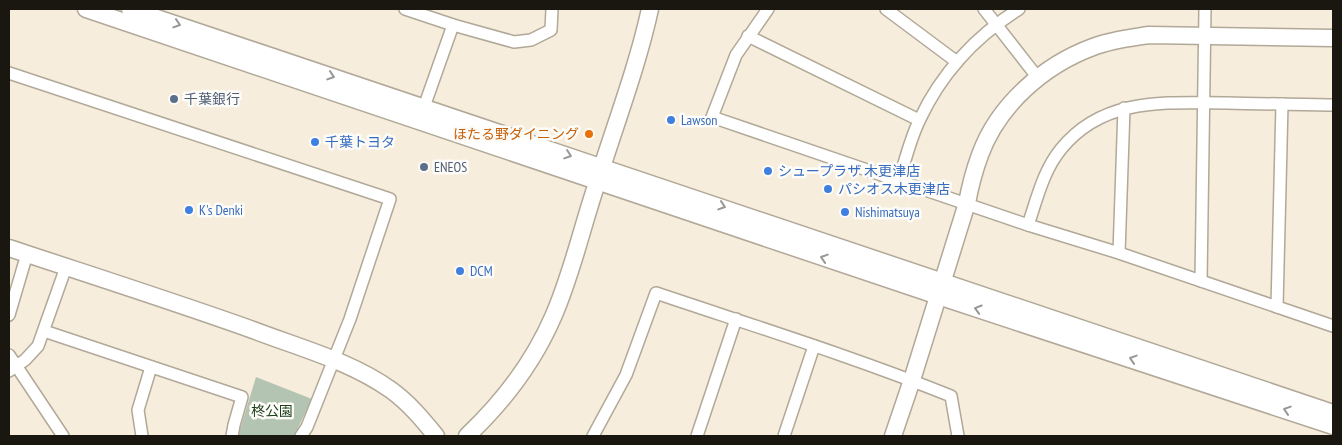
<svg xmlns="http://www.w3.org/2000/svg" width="1342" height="445" viewBox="0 0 1342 445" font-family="'PT Sans Narrow','Noto Sans JP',sans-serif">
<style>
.green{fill:#b4c4b3}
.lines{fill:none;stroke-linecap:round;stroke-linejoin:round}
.street-casing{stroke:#b1a898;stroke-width:14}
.secondary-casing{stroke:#b1a898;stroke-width:19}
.street{stroke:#fff;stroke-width:11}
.secondary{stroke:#fff;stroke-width:16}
.oneway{stroke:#989794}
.service-dot{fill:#5c6f8a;stroke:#fdfcf8;stroke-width:2}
.shop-dot{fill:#3f7fe0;stroke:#fdfcf8;stroke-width:2}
.food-dot{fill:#e8710a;stroke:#fdfcf8;stroke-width:2}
.labels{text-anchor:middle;stroke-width:5;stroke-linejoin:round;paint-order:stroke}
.service-label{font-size:14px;fill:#4e5e75;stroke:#fdfcf8;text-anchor:start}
.shop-label{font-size:14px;fill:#366cbe;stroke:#fdfcf8;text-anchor:start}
.food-label{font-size:14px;fill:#c56008;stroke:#fdfcf8;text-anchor:end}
.park-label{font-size:14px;fill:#1d411a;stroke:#fdfcf8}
</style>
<rect width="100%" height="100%" fill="#f7eddc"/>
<polygon class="green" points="256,377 312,399 294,436 238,436"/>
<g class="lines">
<defs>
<g id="street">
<polyline points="405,9 453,25 514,42 531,40 551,30 552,9"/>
<polyline points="768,9 736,55 712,117 1028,225 1119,253 1333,326"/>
<polyline points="886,9 957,62"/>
<polyline points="984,9 1038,78"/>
<polyline points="748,36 919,120"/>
<polyline points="9,73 390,199 350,319 307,427 301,436"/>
<polyline points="424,107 453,25"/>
<path d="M899 181C905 161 910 139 920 119 941 74 976 36 1019 9"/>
<path d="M1028 225C1037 199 1043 171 1061 149 1104 96 1167 103 1227 103 1262 104 1298 104 1333 105"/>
<polyline points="1119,253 1124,108"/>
<polyline points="1201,281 1205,9"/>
<polyline points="1277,307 1282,104"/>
<polyline points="9,315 27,254"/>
<polyline points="44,331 242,397 234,425 232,436"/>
<polyline points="9,355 63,436"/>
<polyline points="9,371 25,360 38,346 66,267"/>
<polyline points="142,436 138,410 151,367"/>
<path d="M593 436 626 375 656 293C754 326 854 357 951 396L958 436"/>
<polyline points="697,436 736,319"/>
<polyline points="784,436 814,346"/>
</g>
<g id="secondary">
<polyline points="86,9 938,296 1333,426"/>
<polyline points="130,9 1333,413"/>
<path d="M9 248C90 275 172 301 253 330 300 348 350 361 391 390 409 403 423 420 436 436"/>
<path d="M467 436C503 402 533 363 553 317 572 274 582 227 597 183 615 125 637 68 650 9"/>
<path d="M893 436 912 380 967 203C970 187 974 171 980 155 998 105 1044 65 1093 47 1111 40 1130 38 1149 35L1333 38"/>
</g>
</defs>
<use href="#street" class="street-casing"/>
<use href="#secondary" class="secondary-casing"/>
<use href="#street" class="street"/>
<use href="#secondary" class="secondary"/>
</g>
<defs><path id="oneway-chevron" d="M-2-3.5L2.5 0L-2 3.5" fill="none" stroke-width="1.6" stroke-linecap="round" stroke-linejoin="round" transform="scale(1.25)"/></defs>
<g class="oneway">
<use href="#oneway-chevron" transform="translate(177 24) rotate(18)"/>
<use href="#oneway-chevron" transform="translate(331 76) rotate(18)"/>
<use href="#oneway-chevron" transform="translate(568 155) rotate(19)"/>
<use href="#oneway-chevron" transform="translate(722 206) rotate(18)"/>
<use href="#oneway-chevron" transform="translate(824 258) rotate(-162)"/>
<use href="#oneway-chevron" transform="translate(978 309) rotate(-163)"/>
<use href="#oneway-chevron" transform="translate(1133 359) rotate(-162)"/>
<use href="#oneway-chevron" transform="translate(1287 410) rotate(-162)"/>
</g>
<g class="service-dot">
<circle cx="174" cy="99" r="5"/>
<circle cx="424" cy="167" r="5"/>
</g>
<g class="shop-dot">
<circle cx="671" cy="120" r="5"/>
<circle cx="315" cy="142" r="5"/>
<circle cx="768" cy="171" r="5"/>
<circle cx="828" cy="189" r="5"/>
<circle cx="189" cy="210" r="5"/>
<circle cx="845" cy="212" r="5"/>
<circle cx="460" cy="271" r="5"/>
</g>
<circle class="food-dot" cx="589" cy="134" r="5"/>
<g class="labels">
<g class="service-label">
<text x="184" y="104">千葉銀行</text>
<text x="434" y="172">ENEOS</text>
</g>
<g class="shop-label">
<text x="681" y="125">Lawson</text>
<text x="325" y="147">千葉トヨタ</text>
<text x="778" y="176">シュープラザ 木更津店</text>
<text x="838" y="194">パシオス木更津店</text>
<text x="199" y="215">K's Denki</text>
<text x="855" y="217">Nishimatsuya</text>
<text x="470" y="276">DCM</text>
</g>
<g class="food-label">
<text x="579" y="139">ほたる野ダイニング</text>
</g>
<g class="park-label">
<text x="272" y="416">柊公園</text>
</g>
</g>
<rect width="1342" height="445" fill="none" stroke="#1a1711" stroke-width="20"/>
</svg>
